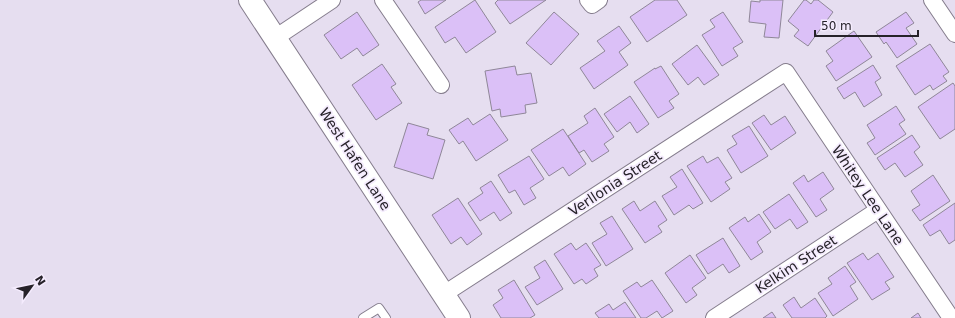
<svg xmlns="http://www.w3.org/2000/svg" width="955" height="318" viewBox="0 0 955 318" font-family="'DejaVu Sans',sans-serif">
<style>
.building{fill:#dbc0f7;stroke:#8f8798}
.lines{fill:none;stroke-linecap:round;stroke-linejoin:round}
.service-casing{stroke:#857d8d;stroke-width:10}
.minor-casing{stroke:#857d8d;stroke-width:18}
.secondary-casing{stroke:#857d8d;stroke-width:24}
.service{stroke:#fff;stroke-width:8}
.minor{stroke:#fff;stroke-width:16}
.secondary{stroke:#fff;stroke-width:22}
.labels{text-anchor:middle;stroke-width:3.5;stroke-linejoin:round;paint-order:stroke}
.street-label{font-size:14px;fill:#262229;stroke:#f4ebfd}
</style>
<rect width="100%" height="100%" fill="#e6def0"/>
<g class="building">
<polygon points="421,0 446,0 425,14 418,2"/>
<polygon points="475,0 496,32 466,53 455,37 445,43 435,27"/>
<polygon points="498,0 546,0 510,24 495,3"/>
<polygon points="655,0 677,0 687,15 647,42 630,17"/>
<polygon points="760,0 783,0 779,38 764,37 766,24 749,22 751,1 760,2"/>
<polygon points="804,0 806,0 811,4 814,0 818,0 833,12 808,46 794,36 799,30 788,21"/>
<polygon points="357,12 379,45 363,56 357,48 341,59 324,35"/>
<polygon points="554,12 579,34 551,65 526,43"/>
<polygon points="723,12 743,42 733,48 738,56 722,66 702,35 715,27 710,20"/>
<polygon points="906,12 914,23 906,28 917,44 897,58 886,42 884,44 876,32"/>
<polygon points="619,26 631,43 619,52 628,65 594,89 580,68 605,51 597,41"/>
<polygon points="854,31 872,57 836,81 826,66 833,61 826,51"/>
<polygon points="930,44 949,72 943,76 947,81 933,90 930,85 915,95 896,66"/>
<polygon points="697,45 719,75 704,85 698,77 688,85 672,64"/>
<polygon points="382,64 396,84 391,87 402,103 376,120 352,85"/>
<polygon points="873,65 881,78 875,82 882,95 864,107 855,92 844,99 837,88"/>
<polygon points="515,66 517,75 531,73 537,103 525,105 526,113 501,117 500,109 492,111 485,71"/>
<polygon points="661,66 679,94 669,101 674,108 658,118 634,82 655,68 655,69"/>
<polygon points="953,83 955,86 955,129 940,139 918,107"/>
<polygon points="630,96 649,124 637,133 630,122 617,132 604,114"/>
<polygon points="896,106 905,120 899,124 906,134 875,155 867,143 875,138 867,125"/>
<polygon points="595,108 614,137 604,144 609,151 592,162 584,150 579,153 568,136 588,123 584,116"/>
<polygon points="490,114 508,140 476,161 463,141 459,144 449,130 468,118 473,125"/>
<polygon points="764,115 771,125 785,116 796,133 771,150 752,123"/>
<polygon points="408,123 429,129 427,135 445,140 433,179 394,167"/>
<polygon points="749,126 768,156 741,173 727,150 737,144 732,136"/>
<polygon points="563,129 586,164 569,176 563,167 549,176 531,150"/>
<polygon points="912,135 920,147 914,152 923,165 905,177 895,163 885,170 877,158"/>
<polygon points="529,156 544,179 530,188 536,198 524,205 515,190 509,193 498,175"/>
<polygon points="703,156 707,163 718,157 732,178 725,182 730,189 711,202 687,166"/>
<polygon points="682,169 703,203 693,209 689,205 674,215 662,196 677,187 670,177"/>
<polygon points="823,172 834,189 820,199 827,210 816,217 793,183 804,175 808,182"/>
<polygon points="933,175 950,201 920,221 912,210 920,205 911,191"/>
<polygon points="491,181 512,213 500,221 494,212 480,221 468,203 483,193 480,188"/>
<polygon points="789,194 808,222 797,229 790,219 775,229 763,212"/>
<polygon points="458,198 482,234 467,245 461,237 451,244 432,215"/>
<polygon points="634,201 640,211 655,201 667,220 658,226 662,232 645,243 622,209"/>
<polygon points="955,203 955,240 949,244 940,230 930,236 923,225"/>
<polygon points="759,214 771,232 757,242 763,252 751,260 729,228 745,217 748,222"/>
<polygon points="612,216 633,249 606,266 592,243 607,234 600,223"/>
<polygon points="723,238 740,266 729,273 723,264 708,274 696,255"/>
<polygon points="571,243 576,250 586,243 601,265 594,269 598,276 586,284 582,279 574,284 554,254"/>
<polygon points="863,253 868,260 878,253 894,277 885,282 890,289 872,300 847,263"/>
<polygon points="690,255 706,278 692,288 697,295 686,303 665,273"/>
<polygon points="545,260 563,289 537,305 525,287 540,278 534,267"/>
<polygon points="845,266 856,282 850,286 858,299 833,316 818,293 832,284 828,278"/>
<polygon points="514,280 535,315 530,318 501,318 493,305 503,298 498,290"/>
<polygon points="652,280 673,311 662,318 657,311 646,318 641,318 623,291 637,282 641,287"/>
<polygon points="794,297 801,308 815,298 827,316 825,318 792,318 783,305"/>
<polygon points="625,302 636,318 599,318 595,313 609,304 613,310"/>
<polygon points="772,312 776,318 763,318"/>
<polygon points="918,313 921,318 911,318"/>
</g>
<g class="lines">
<defs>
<polyline id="service" points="363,318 379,308 386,318"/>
<g id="minor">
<polyline points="383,0 441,85"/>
<polyline points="588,0 592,5 599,0"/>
<polyline points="932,0 955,34"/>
<polyline points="275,38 332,0"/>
<polyline points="444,294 786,72 951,318"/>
<polyline points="714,318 878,210"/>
</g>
<polyline id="secondary" points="250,0 459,318"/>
</defs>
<use href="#service" class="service-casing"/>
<use href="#minor" class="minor-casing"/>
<use href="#secondary" class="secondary-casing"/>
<use href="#service" class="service"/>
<use href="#minor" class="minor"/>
<use href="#secondary" class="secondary"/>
</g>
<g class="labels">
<g class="street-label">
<text transform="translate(355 159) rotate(57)" y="5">West Hafen Lane</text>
<text transform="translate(615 183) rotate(-33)" y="5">Verllonia Street</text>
<text transform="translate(868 195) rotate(56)" y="5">Whitey Lee Lane</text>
<text transform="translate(796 264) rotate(-33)" y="5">Kelkim Street</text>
</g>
</g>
<g transform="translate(32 286) rotate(57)" stroke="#f4ebfd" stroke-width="3" paint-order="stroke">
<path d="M0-3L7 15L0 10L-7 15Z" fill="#262229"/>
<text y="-6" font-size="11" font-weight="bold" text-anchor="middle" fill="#262229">N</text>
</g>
<path d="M815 30v6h103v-6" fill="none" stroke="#262229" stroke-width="2"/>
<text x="821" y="30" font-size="12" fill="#262229" stroke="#f4ebfd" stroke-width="3" paint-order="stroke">50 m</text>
</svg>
